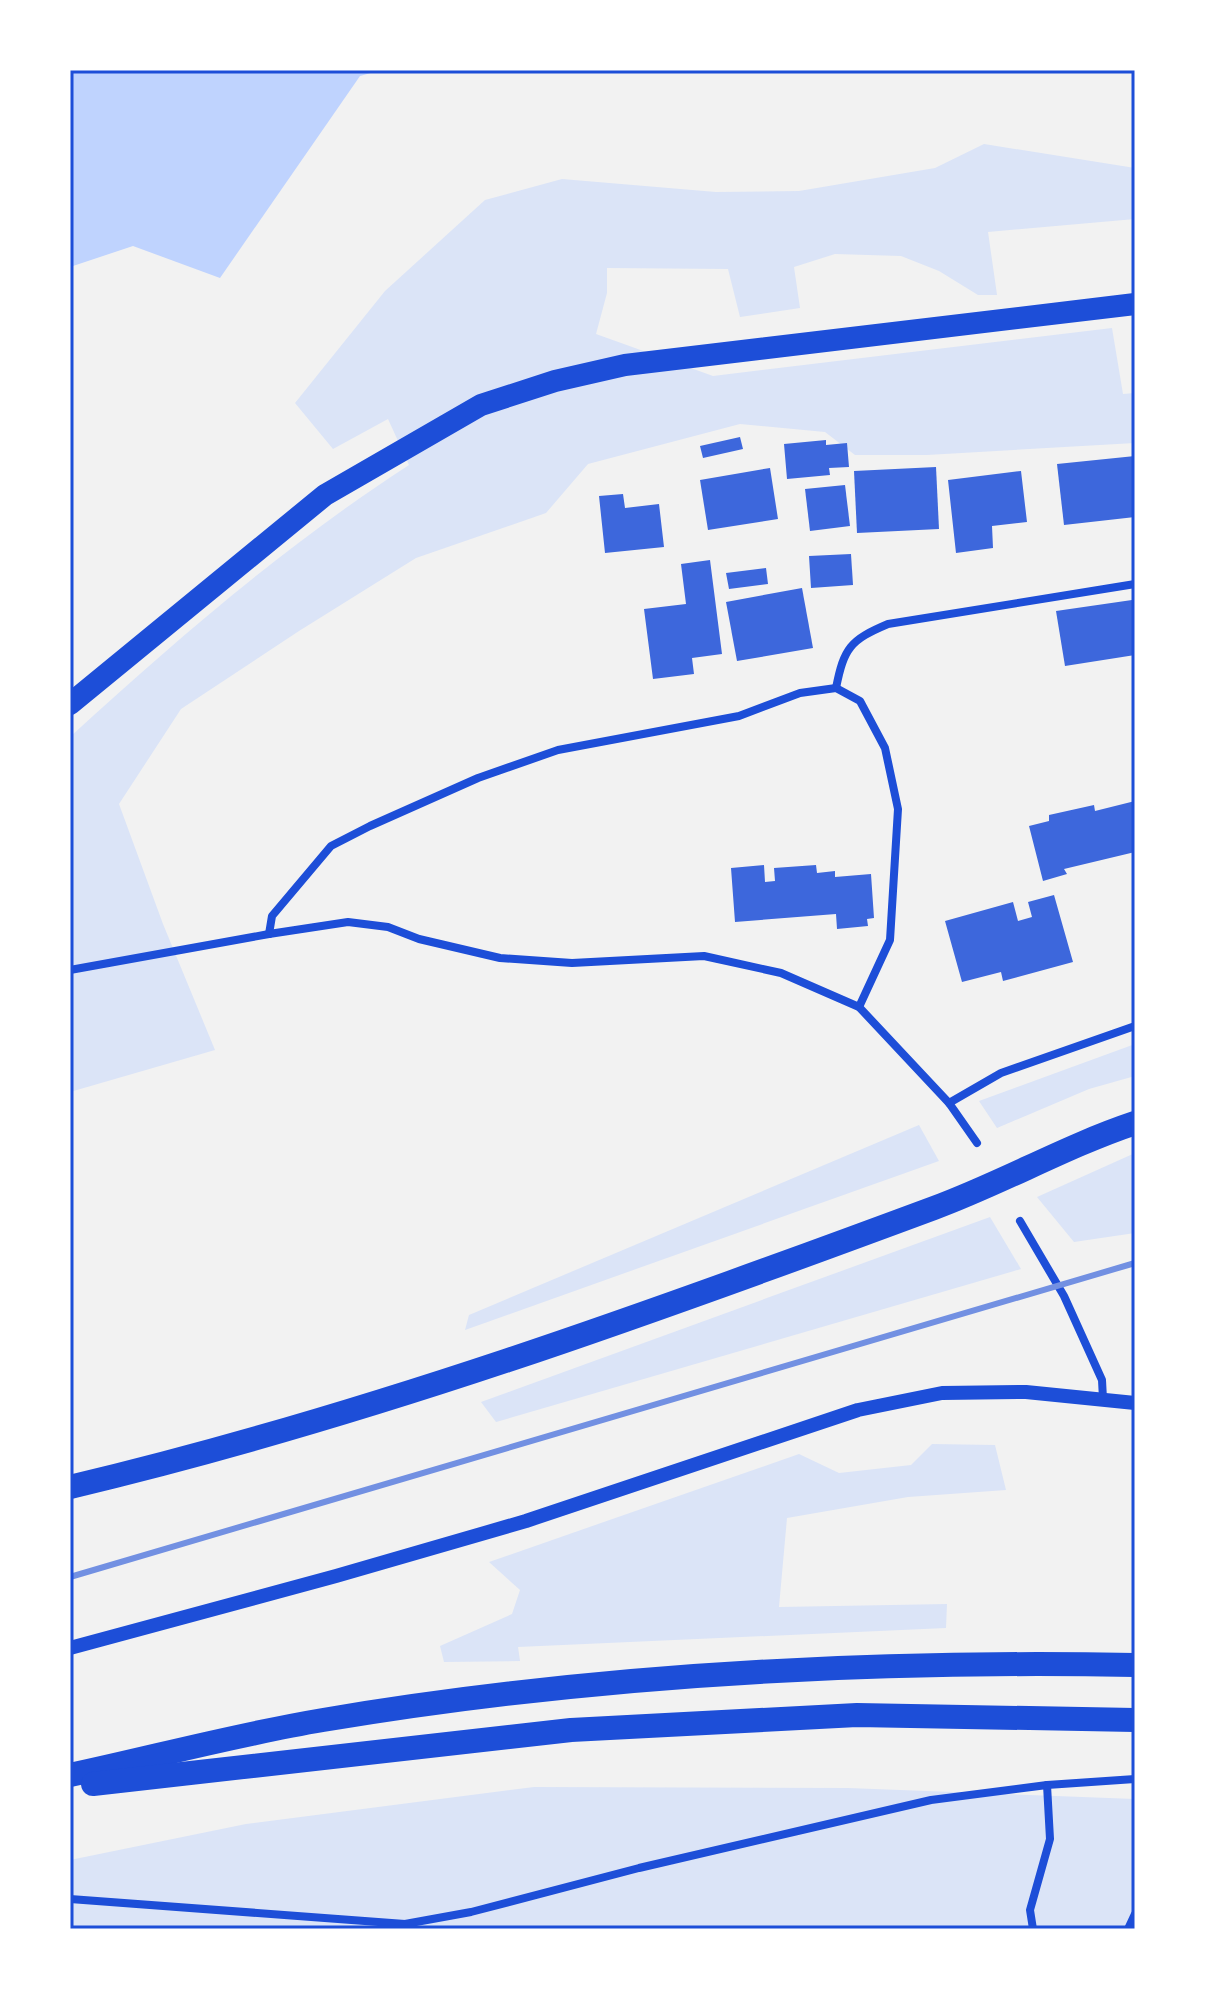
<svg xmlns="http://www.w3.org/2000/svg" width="1205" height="1999" viewBox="0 0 1205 1999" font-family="Figtree,sans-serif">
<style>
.green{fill:#dbe4f7}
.water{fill:#bfd3fe}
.building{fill:#3d67dc}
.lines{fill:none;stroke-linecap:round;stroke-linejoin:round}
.minor{stroke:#1d4ed8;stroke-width:8}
.tertiary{stroke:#1d4ed8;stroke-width:14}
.trunk{stroke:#1d4ed8;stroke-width:22}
.motorway{stroke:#1d4ed8;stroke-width:24}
.rail{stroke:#7290e2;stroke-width:6}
.neatline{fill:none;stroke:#1d4ed8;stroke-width:3}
</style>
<rect width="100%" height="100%" fill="#f2f2f2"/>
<g class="green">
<path d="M984 144 1135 168V219L988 232 997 295H978L939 271 901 256 835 254 794 267 800 308 740 317 728 269 607 268V293L596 334 713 376 1112 328 1123 394 1135 393V443L927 455H855L825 432 740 424 588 464 546 513 416 558 299 631 181 709 119 804 163 924 215 1050 70 1092V737C177 639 287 544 409 465L388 419 333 449 295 403 385 291 485 200 562 179 716 192 799 191 935 168Z"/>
<polygon points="1135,1044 1135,1076 1089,1089 997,1128 979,1101"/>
<polygon points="919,1125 939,1161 465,1330 469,1315"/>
<polygon points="1135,1153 1135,1233 1074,1242 1037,1197"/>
<polygon points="990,1217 1021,1269 496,1422 481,1402"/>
<polygon points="932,1444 995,1445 1006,1490 908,1497 787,1518 779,1607 947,1604 946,1628 518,1647 520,1661 444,1662 440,1646 512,1614 520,1590 489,1562 799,1454 839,1473 911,1465"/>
<polygon points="534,1787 848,1788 1135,1799 1135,1929 70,1929 70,1860 246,1824"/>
</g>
<polygon class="water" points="70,70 381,70 360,76 220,278 133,246 70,267"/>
<g class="building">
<polygon points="740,437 743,449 703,458 700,446"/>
<polygon points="826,440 826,445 847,443 849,467 829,468 830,475 787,479 784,444"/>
<polygon points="1135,456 1135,517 1064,525 1057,464"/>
<polygon points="936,467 939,529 857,533 854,471"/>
<polygon points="770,468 778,519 708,530 700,480"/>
<polygon points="1021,471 1027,522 992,526 993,548 956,553 948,480"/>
<polygon points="845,485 850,526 810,531 805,489"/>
<polygon points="623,494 625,508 659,504 664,547 605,553 599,496"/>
<polygon points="851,554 853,585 811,588 809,556"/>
<polygon points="710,560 722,654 692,658 694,674 653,679 644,609 686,604 681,564"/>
<polygon points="766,568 768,584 729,589 726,573"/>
<polygon points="802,588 813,648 737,661 726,602"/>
<polygon points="1132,600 1135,655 1065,666 1056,611"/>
<polygon points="1135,801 1135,852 1064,869 1067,874 1043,881 1029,826 1049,821 1049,815 1094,805 1095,811"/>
<polygon points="764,865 765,882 775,881 774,868 816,865 817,873 835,871 835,877 871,874 874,918 867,919 868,926 837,929 836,914 735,922 731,868"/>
<polygon points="1054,895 1073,962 1003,981 1001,972 962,982 945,921 1013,902 1018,921 1032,917 1028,902"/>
</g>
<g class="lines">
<g class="minor">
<path d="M836 688C844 648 850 640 888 624L1135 584"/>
<polyline points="269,934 272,916 331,846 370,826 478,778 558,750 739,716 800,693 836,688 860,701 885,748 898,809 890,940 859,1007"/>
<polyline points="70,970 269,934 348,922 388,927 419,939 500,958 572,963 704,956 781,973 859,1007 949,1103 977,1143"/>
<polyline points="949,1103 1001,1073 1135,1026"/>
<polyline points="1020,1221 1064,1296 1102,1380 1103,1399"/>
<polyline points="70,1899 405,1924 471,1912 639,1868 931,1800 1047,1785 1135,1779"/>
<polyline points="1033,1929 1030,1910 1050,1839 1047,1785"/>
<polyline points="1128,1929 1135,1914"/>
</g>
<polyline class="tertiary" points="70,1648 336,1576 526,1521 858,1410 942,1393 1026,1392 1135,1403"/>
<polyline class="trunk" points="70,704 325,495 481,405 555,381 625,365 1135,304"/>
<g class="motorway">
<path d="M70 1487C365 1417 651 1313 934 1208 1002 1183 1066 1146 1135 1123"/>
<path d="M70 1775C154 1757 239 1734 323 1720 591 1675 864 1660 1135 1665"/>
<polyline points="93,1784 571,1730 857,1715 1135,1720"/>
</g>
<polyline class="rail" points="70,1577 1135,1263"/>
</g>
<rect width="1205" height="1999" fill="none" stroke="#ffffff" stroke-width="144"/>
<rect x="72" y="72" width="1061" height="1855" class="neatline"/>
</svg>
